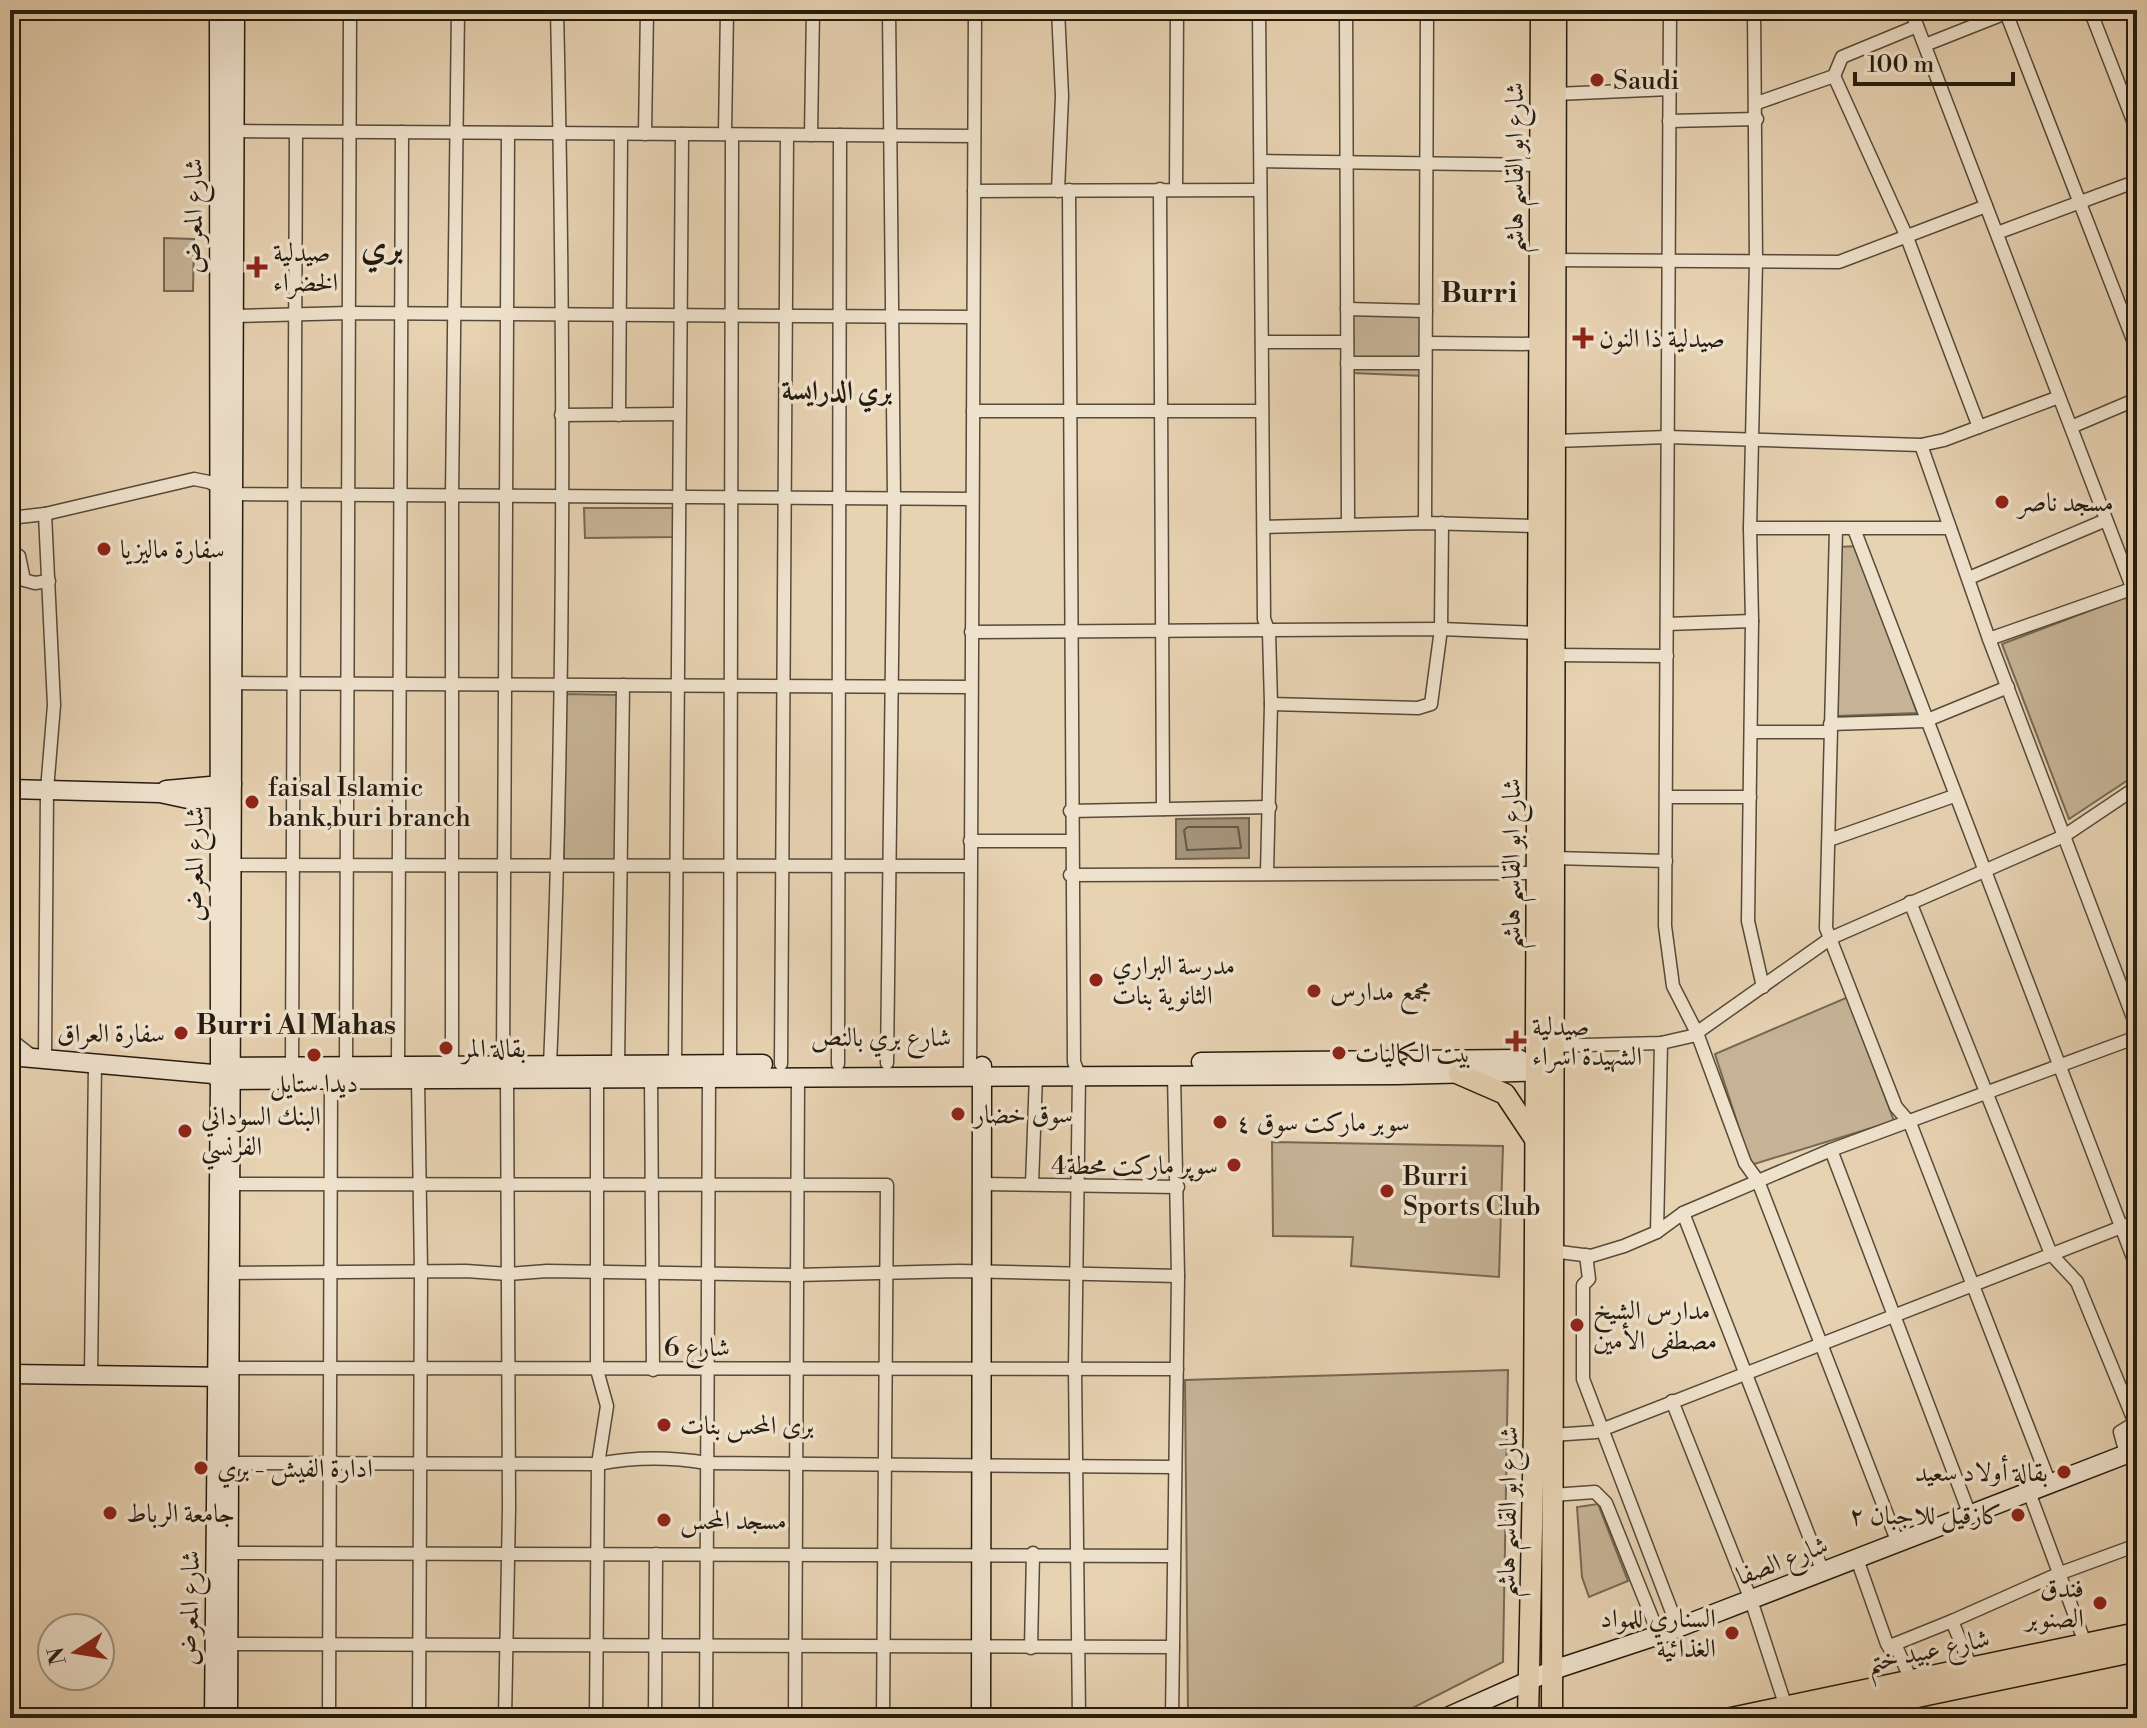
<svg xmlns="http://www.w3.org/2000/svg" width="2147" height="1728" viewBox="0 0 2147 1728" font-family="'Libre Bodoni',Amiri,serif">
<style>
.green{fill:#c6b396;stroke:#766852;stroke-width:2}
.water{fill:#a5947b;stroke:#726450;stroke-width:2}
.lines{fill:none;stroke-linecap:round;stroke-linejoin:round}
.shore{stroke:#655845;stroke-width:2}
.street-casing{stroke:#564a38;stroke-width:15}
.secondary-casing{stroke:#251c0f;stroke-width:21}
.primary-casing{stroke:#251c0f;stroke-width:23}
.street{stroke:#efe2cd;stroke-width:12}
.secondary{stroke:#efe2cd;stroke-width:18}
.primary{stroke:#e7d2b2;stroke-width:20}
.poi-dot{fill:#8f2418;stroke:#efe2cd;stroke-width:3}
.labels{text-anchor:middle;stroke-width:7;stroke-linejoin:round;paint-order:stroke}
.poi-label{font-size:26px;fill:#251c0f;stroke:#efe2cd;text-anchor:start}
.street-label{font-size:26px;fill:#251c0f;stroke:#efe2cd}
.neighbourhood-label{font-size:28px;font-weight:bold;fill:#251c0f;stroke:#efe2cd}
.district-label{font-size:34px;font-weight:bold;fill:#251c0f;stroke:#efe2cd}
</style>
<rect width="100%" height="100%" fill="#e7d2b2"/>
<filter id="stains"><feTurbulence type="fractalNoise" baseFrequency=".0025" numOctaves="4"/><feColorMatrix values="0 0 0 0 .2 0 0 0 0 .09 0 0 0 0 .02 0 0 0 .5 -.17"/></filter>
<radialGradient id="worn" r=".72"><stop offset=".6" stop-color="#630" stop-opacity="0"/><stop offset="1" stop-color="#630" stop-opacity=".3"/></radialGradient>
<g class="green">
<polygon points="164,238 194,239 193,291 164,291"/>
<polygon points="1352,312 1426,313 1424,376 1352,373"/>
<polygon points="584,508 675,508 674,537 585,538"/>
<polygon points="1858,546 1917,713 1836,716 1839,547"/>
<polygon points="2126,597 2137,631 2137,774 2069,819 2002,644"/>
<polygon points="565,694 620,695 618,861 564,861"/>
<polygon points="1848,997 1894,1121 1751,1165 1715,1054"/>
<polygon points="1272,1142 1503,1146 1499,1277 1351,1266 1353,1237 1273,1236"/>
<polygon points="1508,1370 1503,1662 1393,1718 1188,1718 1185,1380"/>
<polygon points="1598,1504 1628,1581 1589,1597 1582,1577 1577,1507"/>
</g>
<polygon class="water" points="1249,818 1249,858 1176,859 1176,819"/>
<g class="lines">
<polygon class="shore" points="1188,827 1238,827 1241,848 1187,850 1184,830"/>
<defs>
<g id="street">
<polyline points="1058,10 1062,96 1058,191"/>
<polyline points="1259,10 1264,619 1269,632 1271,704 1267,873"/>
<polyline points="1346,10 1348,523"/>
<polyline points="1670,10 1665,926 1673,986 1697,1033 1745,1163 1758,1181 1898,1543"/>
<polyline points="1754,10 1756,262 1750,528 1752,621 1748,921 1763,987"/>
<polyline points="1911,10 2137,600"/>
<polyline points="2005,10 2137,350"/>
<polyline points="2090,10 2137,131"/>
<polyline points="1925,45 2011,11"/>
<polyline points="1834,76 1906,235 1979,427"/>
<polyline points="1556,94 1670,89"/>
<polyline points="1757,103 1834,76 1842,57 1917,26"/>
<polyline points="1669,121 1757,119"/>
<polyline points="235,131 974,136"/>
<polyline points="645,134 647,10"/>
<polyline points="725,134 727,10"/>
<polyline points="811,135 813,10"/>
<polyline points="1261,161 1540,165"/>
<polyline points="1160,189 1163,809"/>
<polyline points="1176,189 1177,10"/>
<polyline points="1069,190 1074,1062 1079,1075 1075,1370 1079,1718"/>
<polyline points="974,191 1260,190"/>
<polyline points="1997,233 2137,181"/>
<polyline points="1555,260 1839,262 1986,206"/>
<polyline points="1347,309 1426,311"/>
<polyline points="235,316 348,313 973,317"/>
<polyline points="1262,342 1347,342"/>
<polyline points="1426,343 1539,344"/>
<polyline points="1347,363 1425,363"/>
<polyline points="973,411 1262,411"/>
<polyline points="561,415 679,414"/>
<polyline points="619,415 621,134"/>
<polyline points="2071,427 2137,399"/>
<polyline points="1555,441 1668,437 1921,445 1944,440 2059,397"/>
<polyline points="1921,445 1989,639 2137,1028"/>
<polyline points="45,514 54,705 47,790 45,1057"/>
<polyline points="10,518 45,514 194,479 209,482 234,494 972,499"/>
<polyline points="1425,523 1427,10"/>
<polyline points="1264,527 1425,523 1538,526"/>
<polyline points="1750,528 1950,528"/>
<polyline points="1836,529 1826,928 1896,1107 1910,1123 2050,1484"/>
<polyline points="1854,529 2137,1268"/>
<polyline points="10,551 19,556 24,580 35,583 49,581"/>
<polyline points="1969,578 2106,520"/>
<polyline points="1667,624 1752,621"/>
<polyline points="971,632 1441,629 1538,633"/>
<polyline points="1989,639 2137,587"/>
<polyline points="1554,655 1667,656"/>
<polyline points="227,683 971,687"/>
<polyline points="1271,704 1418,708 1431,704 1441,629 1442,523"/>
<polyline points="1830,724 1925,721 2008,687"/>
<polyline points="1752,732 1829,732"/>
<polyline points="1666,797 1750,797"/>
<polyline points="1070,811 1270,807"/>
<polyline points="1829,840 1954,796"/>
<polyline points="970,841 1070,841"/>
<polyline points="1554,858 1666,861"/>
<polyline points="225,865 970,866"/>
<polyline points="1070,875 1537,873"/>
<polyline points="1910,902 2051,1254 2077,1282 2135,1423 2120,1432 2126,1454"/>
<polyline points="10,1039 33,1057"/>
<polyline points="1547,1046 1661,1043 1692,1036 1831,938 2064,836 2137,787"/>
<polyline points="887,1063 894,499 889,10"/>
<polyline points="675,1064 682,134"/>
<polyline points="730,1064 732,135"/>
<polyline points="781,1064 787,135"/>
<polyline points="838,1064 840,135"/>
<polyline points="452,1065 452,495 458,10"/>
<polyline points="503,1065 508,133"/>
<path d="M550 1065C565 714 565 361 557 10"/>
<polyline points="618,1065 623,685"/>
<polyline points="292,1066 296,132"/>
<polyline points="346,1066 350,10"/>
<polyline points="398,1066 402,132"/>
<polyline points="970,1075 975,10"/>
<polyline points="651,1077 653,1370"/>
<polyline points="418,1079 421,1272 419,1718"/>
<polyline points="1831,1150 1970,1515"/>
<polyline points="232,1184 887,1185 883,1718"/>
<polyline points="982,1184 1178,1187"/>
<polyline points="1032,1184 1036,1075"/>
<polyline points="1683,1213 1823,1572"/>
<polyline points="1657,1232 1661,1043"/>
<polyline points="1552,1251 1591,1256 1624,1246 1657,1232 1683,1213 1831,1150 2137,1037"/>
<polyline points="1586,1255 1589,1279 1583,1285 1583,1379 1678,1628"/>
<polyline points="225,1273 466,1271 508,1274 547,1271 796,1275 959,1271 1178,1276"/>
<polyline points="224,1368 1177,1369"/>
<polyline points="91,1375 95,1064"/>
<polyline points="1672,1401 1751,1600 1786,1707"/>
<polyline points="1552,1435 1596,1432 2137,1221"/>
<path d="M230 1463 598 1464C633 1457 671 1457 707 1463L1174 1467"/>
<polyline points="2029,1492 2085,1643"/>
<polyline points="1552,1495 1595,1492 1606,1503 1659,1635"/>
<polyline points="230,1553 1172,1556"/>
<polyline points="1857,1559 1887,1644 1890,1649 1895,1644 1911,1680"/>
<polyline points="224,1644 1173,1647"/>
<polyline points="1895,1644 1952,1621"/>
<polyline points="1031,1648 1033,1553"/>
<polyline points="1971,1667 1952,1621 2058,1574 2137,1545"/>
<polyline points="329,1718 331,1079"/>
<polyline points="505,1718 509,1508 507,1078"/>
<polyline points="596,1718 598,1464 607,1406 597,1370 597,1078"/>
<polyline points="655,1718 656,1554"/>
<polyline points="706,1718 709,1077"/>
<polyline points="795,1718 798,1076"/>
<polyline points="1172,1718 1178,1276 1174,1074"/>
</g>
<g id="secondary">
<polyline points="10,789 160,793 188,799 230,798"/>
<polyline points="166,790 232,784"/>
<polyline points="10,1056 213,1074 220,1080 1397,1075 1550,1071"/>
<polyline points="1201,1062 1519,1059"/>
<polyline points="221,1067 763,1064"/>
<polyline points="10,1374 227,1377"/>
<polyline points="214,1718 220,1080 219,10"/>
<polyline points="228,1718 235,10"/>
<polyline points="981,1718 982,1066"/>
<polyline points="1445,1718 1553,1670 1659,1635 2137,1450"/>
</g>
<g id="primary">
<polyline points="1459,1074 1505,1094 1535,1139"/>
<polyline points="1528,1718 1534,1431 1541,10"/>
<polyline points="1552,1718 1556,10"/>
<polyline points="1731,1718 2137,1633"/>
<polyline points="1817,1718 2137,1651"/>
</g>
</defs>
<use href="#street" class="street-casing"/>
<use href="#secondary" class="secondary-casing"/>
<use href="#primary" class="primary-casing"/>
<use href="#street" class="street"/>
<use href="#secondary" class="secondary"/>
<use href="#primary" class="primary"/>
</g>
<g class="poi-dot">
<circle cx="1597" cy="80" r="8"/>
<path d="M253 255h8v8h8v8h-8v8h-8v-8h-8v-8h8z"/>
<path d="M1579 326h8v8h8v8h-8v8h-8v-8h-8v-8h8z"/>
<circle cx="2002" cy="502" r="8"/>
<circle cx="104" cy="549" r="8"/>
<circle cx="252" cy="802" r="8"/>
<circle cx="1096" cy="980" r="8"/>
<circle cx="1314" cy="991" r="8"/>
<circle cx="181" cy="1033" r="8"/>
<path d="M1512 1029h8v8h8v8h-8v8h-8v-8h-8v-8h8z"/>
<circle cx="446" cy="1048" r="8"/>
<circle cx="1339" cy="1053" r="8"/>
<circle cx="314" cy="1055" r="8"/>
<circle cx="958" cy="1114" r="8"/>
<circle cx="1220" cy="1122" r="8"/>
<circle cx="185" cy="1131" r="8"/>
<circle cx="1234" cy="1165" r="8"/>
<circle cx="1387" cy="1191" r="8"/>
<circle cx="1577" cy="1325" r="8"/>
<circle cx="664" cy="1425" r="8"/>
<circle cx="201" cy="1468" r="8"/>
<circle cx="2064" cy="1472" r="8"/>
<circle cx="110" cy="1513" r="8"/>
<circle cx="2018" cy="1515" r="8"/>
<circle cx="664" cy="1520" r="8"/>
<circle cx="2100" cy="1603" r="8"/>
<circle cx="1732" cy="1633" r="8"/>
</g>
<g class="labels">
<g class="poi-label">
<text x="1613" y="89">Saudi</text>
<text x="273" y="261">صيدلية<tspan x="273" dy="30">الخضراء</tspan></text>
<text x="1599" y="347">صيدلية ذا النون</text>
<text x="2018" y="511">مسجد ناصر</text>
<text x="120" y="558">سفارة ماليزيا</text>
<text x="268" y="796">faisal Islamic<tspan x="268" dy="30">bank,buri branch</tspan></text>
<text x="1112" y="974">مدرسة البراري<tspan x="1112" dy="30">الثانوية بنات</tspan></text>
<text x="1330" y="1000">مجمع مدارس</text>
<text x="1532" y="1035">صيدلية<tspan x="1532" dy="30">الشهيدة اسراء</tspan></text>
<text x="165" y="1042" text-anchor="end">سفارة العراق</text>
<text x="462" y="1057">بقالة المر</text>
<text x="1355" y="1062">بيت الكماليات</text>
<text x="314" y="1092" text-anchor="middle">ديدا ستايل</text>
<text x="974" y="1123">سوق خضار</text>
<text x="201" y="1125">البنك السوداني<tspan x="201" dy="30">الفرنسي</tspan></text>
<text x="1236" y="1131">سوبر ماركت سوق ٤</text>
<text x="1218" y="1174" text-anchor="end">سوپر مارکت محطة4</text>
<text x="1403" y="1185">Burri<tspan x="1403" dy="30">Sports Club</tspan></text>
<text x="1593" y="1319">مدارس الشيخ<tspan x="1593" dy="30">مصطفى الأمين</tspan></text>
<text x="680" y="1434">برى المحس بنات</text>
<text x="217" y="1477">ادارة الفيش - بري</text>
<text x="2048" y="1481" text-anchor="end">بقالة أولاد سعيد</text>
<text x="126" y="1522">جامعة الرباط</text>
<text x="2002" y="1524" text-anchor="end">كازقيل للاجبان ٢</text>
<text x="680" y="1529">مسجد المحس</text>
<text x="2084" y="1597" text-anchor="end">فندق<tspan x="2084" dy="30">الصنوبر</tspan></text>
<text x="1716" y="1627" text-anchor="end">السناري للمواد<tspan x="1716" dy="30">الغذائية</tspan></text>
</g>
<g class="street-label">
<text transform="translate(1514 168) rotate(-90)" y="9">شارع ابو القاسم هاشم</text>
<text transform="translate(193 216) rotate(-90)" y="9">شارع المعرض</text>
<text transform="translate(194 864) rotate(-90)" y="9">شارع المعرض</text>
<text transform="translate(1511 864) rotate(-90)" y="9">شارع ابو القاسم هاشم</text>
<text x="881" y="1046">شارع بري بالنص</text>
<text x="697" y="1356">شارع 6</text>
<text transform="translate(1507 1512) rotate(-89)" y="9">شارع ابو القاسم هاشم</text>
<text transform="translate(1782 1560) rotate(-21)" y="9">شارع الصفا</text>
<text transform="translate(189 1608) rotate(-89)" y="9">شارع المعرض</text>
<text transform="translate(1928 1650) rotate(-12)" y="9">شارع عبيد ختم</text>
</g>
<g class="neighbourhood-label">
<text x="1479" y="302">Burri</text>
<text x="837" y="400">بري الدرايسة</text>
<text x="296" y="1034">Burri Al Mahas</text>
</g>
<g class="district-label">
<text x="382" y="258">بري</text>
</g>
</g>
<rect width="2147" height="1728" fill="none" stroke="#e7d2b2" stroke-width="40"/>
<rect x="12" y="12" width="2123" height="1704" fill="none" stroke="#251c0f" stroke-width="4"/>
<rect x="20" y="20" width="2107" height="1688" fill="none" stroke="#251c0f" stroke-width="2"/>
<g transform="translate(76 1652) rotate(258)"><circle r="38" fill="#efe2cd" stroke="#9e9381" stroke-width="2"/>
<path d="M0-6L14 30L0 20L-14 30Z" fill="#8f2418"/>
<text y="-12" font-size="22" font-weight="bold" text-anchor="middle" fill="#251c0f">N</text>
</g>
<path d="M1855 72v12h158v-12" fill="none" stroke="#251c0f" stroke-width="4"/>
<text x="1867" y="72" font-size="24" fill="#251c0f" stroke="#efe2cd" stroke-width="6" paint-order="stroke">100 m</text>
<rect width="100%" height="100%" filter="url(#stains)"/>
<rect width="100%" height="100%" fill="url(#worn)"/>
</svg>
